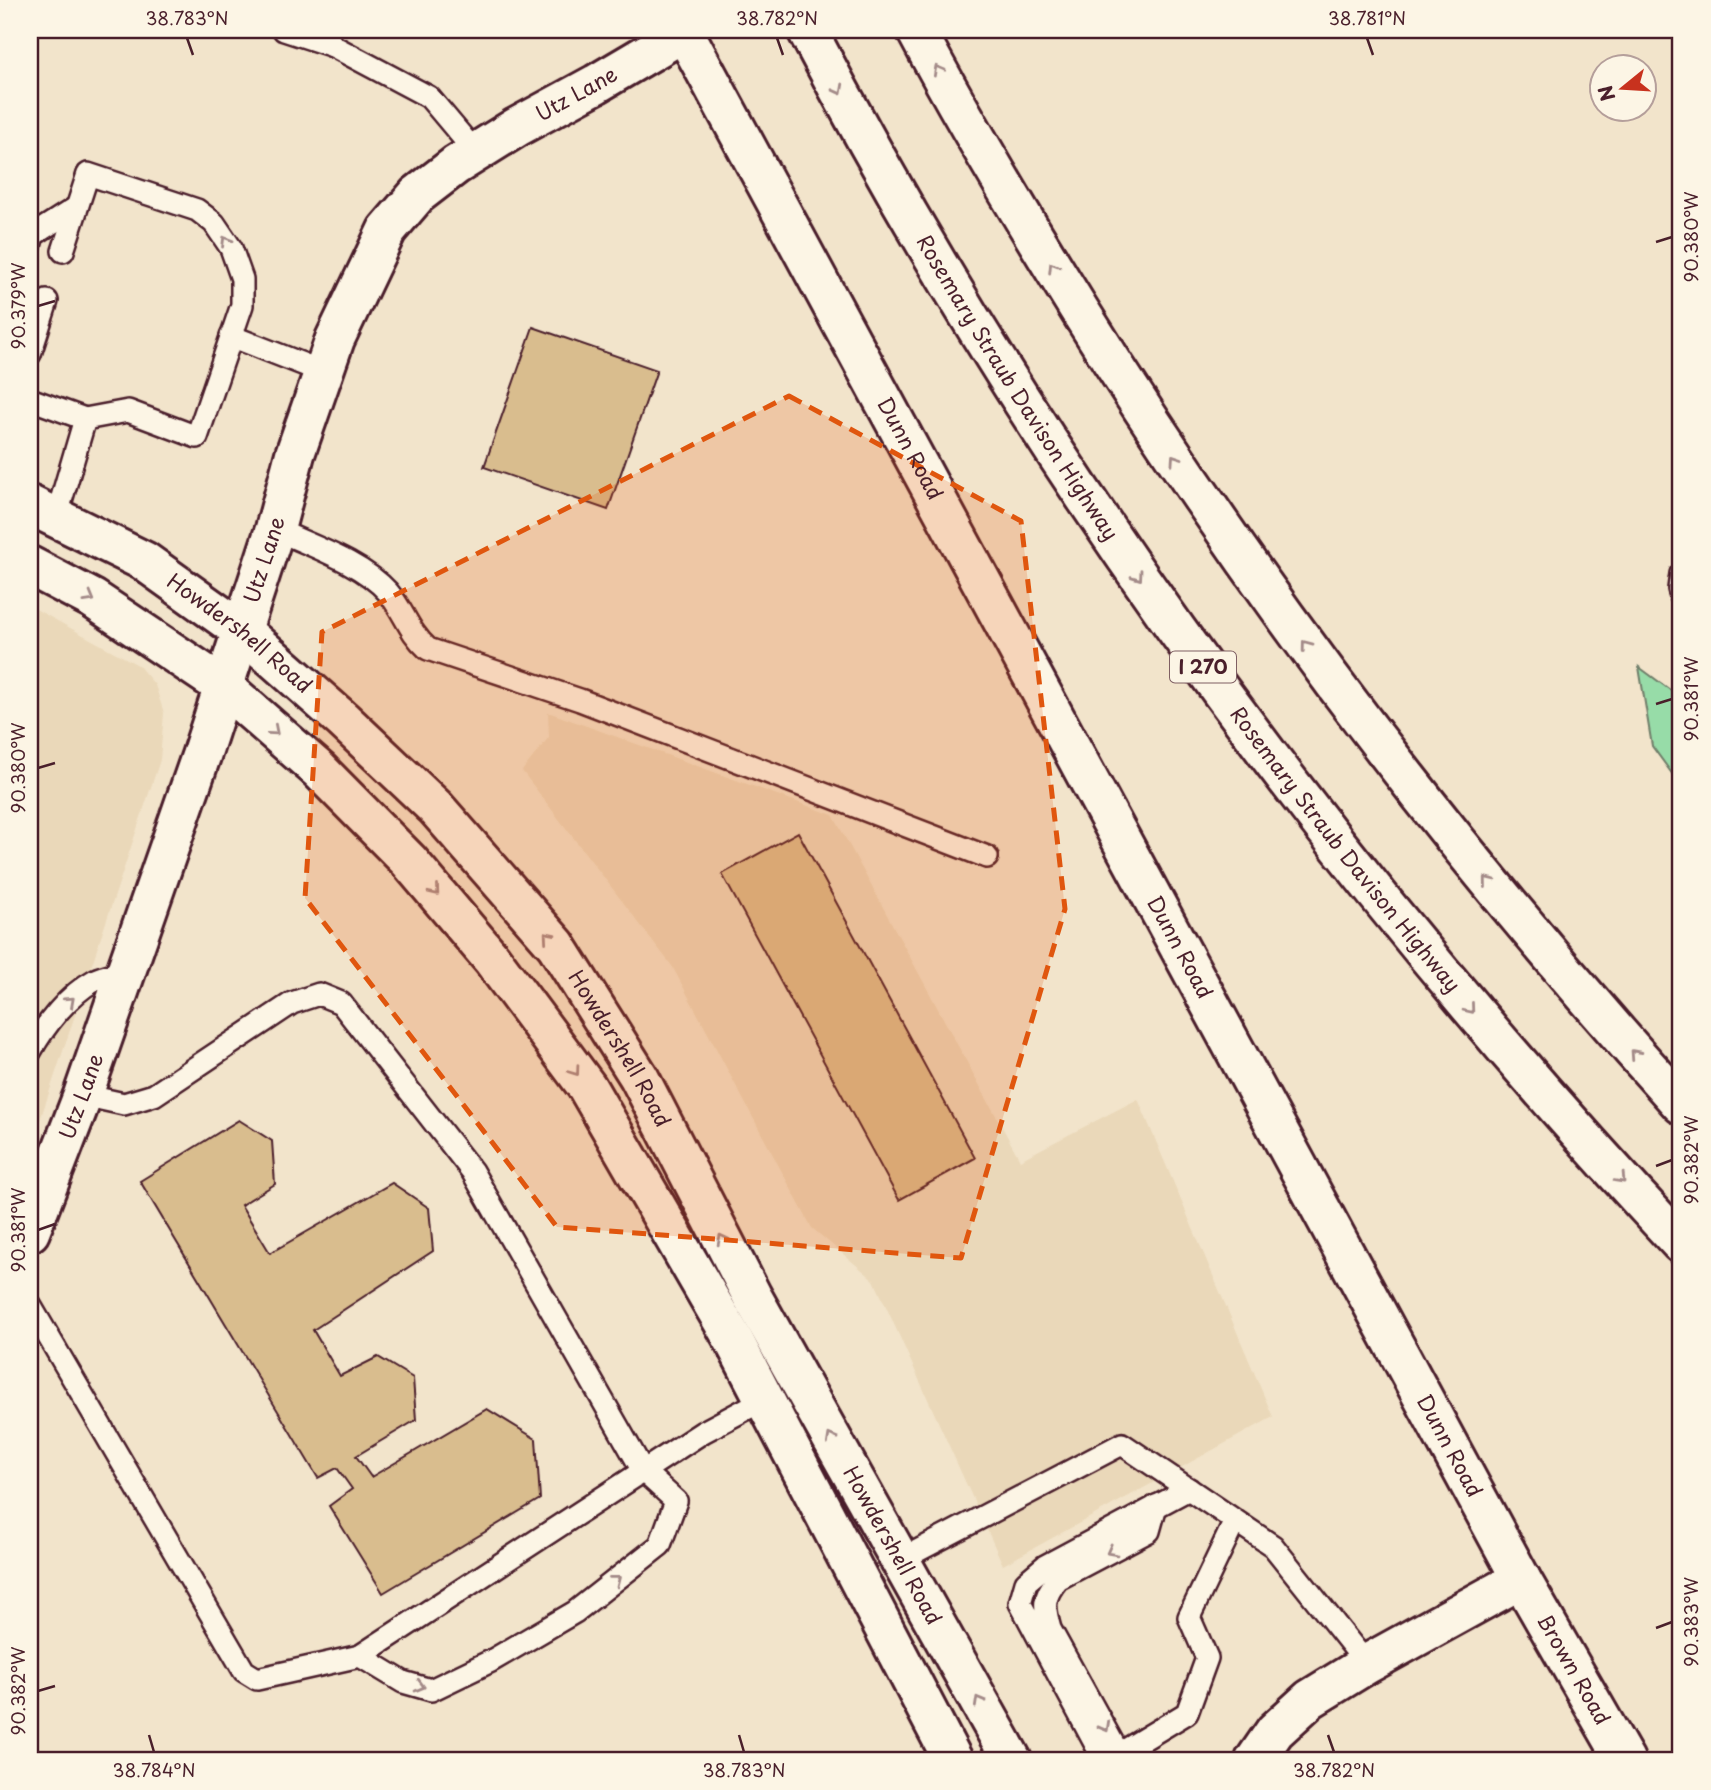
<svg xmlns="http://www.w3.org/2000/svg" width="1711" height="1790" viewBox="0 0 1711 1790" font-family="'Playpen Sans',sans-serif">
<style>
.built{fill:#ead8b9}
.green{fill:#97dca8;stroke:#707e6a;stroke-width:2}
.building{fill:#d9bd8e;stroke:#4a1f2b;stroke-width:2}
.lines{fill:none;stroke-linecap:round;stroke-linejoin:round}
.service-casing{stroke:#4a1f2b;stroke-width:26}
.minor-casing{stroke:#4a1f2b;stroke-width:44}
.tertiary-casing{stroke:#4a1f2b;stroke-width:44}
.primary-casing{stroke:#4a1f2b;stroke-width:44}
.motorway-casing{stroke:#4a1f2b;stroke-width:44}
.service{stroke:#fcf5e5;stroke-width:21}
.minor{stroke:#fcf5e5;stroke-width:38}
.tertiary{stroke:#fcf5e5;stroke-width:38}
.primary{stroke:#fcf5e5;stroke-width:38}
.motorway{stroke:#fcf5e5;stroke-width:38}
.oneway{stroke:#a38a88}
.marked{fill:#e0560e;fill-opacity:0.2;stroke:#e0560e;stroke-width:5;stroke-dasharray:14 9;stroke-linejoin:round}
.ticks{fill:none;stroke:#4a1f2b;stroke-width:2.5}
.labels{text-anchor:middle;stroke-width:5;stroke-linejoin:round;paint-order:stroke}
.shield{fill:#fcf5e5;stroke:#7f5f63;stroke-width:2}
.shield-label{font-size:19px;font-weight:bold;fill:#4a1f2b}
.street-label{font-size:21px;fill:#4a1f2b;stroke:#fcf5e5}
.neatline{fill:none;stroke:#4a1f2b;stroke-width:2.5}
.ticks-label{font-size:18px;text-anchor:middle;fill:#4a1f2b}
</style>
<rect width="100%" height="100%" fill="#f2e4cb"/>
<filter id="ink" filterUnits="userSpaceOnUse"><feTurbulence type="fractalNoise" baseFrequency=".0143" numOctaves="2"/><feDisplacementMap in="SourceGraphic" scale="14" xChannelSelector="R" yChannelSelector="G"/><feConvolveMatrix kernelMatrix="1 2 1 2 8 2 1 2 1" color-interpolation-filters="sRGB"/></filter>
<g filter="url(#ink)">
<g class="built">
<polygon points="30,606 138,665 155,685 164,713 160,760 30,1150"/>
<polygon points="548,712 833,815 1020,1160 1138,1099 1273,1417 1003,1565 874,1280 812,1228 672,966 522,771 549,737"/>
</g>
<polygon class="green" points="1639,667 1681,698 1681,786 1652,746"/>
<g class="building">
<polygon points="533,327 657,370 608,510 484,467"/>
<polygon points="798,832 975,1158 899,1200 722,874"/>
<polygon points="239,1120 272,1141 275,1184 241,1205 270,1253 392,1183 429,1208 433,1251 313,1330 340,1376 378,1357 413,1378 416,1420 356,1456 371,1477 487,1409 536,1439 540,1499 383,1593 329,1506 352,1489 337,1468 318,1478 140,1181"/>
</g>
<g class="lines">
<defs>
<g id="service">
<polyline points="284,30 333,46"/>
<polyline points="322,30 333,46 429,97 476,153"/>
<polyline points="30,246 33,235 77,207"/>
<polyline points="63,251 88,174 197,210 214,223 231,248 242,279 242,305 197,437 128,411 85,419"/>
<polyline points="231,336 323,372"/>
<polyline points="30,354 47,301"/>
<polyline points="30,399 85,419 56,518"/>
<path d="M275 529C311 546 361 562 388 592 404 611 408 631 428 649L580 700 987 857"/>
<polyline points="1681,574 1679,589 1681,596"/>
<path d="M30 1052C45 1025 68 995 95 980 104 975 117 974 127 971"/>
<polyline points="83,1095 124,1104 154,1095 292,1003 319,994 341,1003 472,1171 643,1471 676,1501 660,1545 575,1612 491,1661 431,1690 403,1682 360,1656"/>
<polyline points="30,1305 244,1671 257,1679 360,1656 703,1432 765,1399"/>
<polyline points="900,1560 1122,1444 1273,1546 1367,1664"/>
<path d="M1119 1754 1050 1629C1044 1607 1042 1598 1058 1579L1149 1531 1156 1506"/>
<polyline points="1104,1760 1020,1603 1026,1582 1045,1566 1189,1489"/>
<polyline points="1109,1760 1187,1713 1207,1658 1189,1617 1235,1521"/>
</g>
<g id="minor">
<path id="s1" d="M30 1232 83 1095 201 756 275 529 295 454 335 339 387 230 417 195 456 165 517 127 596 84 684 32"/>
</g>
<g id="tertiary">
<path id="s2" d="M683 30 1521 1579 1625 1760"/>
<polyline points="1255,1760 1275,1731 1310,1699 1367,1664 1521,1579"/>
</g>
<g id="primary">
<path id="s3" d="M30 505 144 561 242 631 343 720 436 808 556 945 639 1077 752 1296 1012 1760"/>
<polyline points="30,566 93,599 223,686 319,770 409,861 492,959 587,1087 733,1339 953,1760"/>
</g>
<g id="motorway">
<path id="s4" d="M807 30C1039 474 1340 879 1681 1244"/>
<path d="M916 30C967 126 1023 219 1080 311 1256 593 1458 858 1681 1104"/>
</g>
</defs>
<use href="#service" class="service-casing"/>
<use href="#minor" class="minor-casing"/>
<use href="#tertiary" class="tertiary-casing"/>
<use href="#primary" class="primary-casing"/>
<use href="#motorway" class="motorway-casing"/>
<use href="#service" class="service"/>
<use href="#minor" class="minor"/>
<use href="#tertiary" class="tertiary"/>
<use href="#primary" class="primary"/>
<use href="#motorway" class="motorway"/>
</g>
<defs><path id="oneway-chevron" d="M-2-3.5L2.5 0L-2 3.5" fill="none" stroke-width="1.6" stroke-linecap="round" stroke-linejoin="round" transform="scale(1.75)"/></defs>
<g class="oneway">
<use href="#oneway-chevron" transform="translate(938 70) rotate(-119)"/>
<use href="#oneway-chevron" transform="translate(839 90) rotate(62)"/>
<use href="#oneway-chevron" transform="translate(226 241) rotate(-121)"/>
<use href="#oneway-chevron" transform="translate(1053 267) rotate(-122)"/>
<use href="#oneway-chevron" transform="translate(1175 459) rotate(-124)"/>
<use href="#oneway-chevron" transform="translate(1138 576) rotate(55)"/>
<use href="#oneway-chevron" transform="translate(90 598) rotate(30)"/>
<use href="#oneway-chevron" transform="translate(1306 645) rotate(-127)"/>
<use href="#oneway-chevron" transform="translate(274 731) rotate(41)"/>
<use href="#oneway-chevron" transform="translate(1488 881) rotate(-129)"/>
<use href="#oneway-chevron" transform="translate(435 891) rotate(50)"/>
<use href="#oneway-chevron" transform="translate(548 936) rotate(-131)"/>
<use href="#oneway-chevron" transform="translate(70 1001) rotate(-42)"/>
<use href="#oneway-chevron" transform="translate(1470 1009) rotate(50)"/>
<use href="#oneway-chevron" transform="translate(1635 1054) rotate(-132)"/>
<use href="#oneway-chevron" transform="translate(575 1071) rotate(54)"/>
<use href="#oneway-chevron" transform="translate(1621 1179) rotate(47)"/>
<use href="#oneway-chevron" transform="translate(722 1239) rotate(-117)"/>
<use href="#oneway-chevron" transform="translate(831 1438) rotate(-119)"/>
<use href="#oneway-chevron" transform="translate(1111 1551) rotate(152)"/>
<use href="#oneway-chevron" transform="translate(616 1580) rotate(-38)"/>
<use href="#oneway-chevron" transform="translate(420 1686) rotate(15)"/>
<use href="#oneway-chevron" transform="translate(979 1701) rotate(-119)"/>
<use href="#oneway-chevron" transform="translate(1105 1727) rotate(61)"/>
</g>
</g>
<path class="marked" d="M789 396 1021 521 1065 909 961 1258 557 1227 305 898 322 632Z"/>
<path class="ticks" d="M187 38 193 55M777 38 783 55M1367 38 1373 55M1656 242 1672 237M38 306 55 301M1656 704 1672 699M38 768 55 763M1656 1166 1672 1160M38 1230 55 1224M1656 1628 1672 1622M38 1691 55 1686M149 1735 154 1752M739 1735 744 1752M1328 1735 1334 1752"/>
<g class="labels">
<rect class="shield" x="1170" y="651.5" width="66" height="31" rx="5"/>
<g class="shield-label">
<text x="1203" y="674">I 270</text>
</g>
<g class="street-label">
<text dy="7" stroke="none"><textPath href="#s1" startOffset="1300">Utz Lane</textPath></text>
<text dy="7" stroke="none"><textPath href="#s4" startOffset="415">Rosemary Straub Davison Highway</textPath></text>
<text dy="7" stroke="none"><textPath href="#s2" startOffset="476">Dunn Road</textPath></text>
<text dy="7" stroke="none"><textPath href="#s1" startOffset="712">Utz Lane</textPath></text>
<text dy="7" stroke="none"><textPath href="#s3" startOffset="247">Howdershell Road</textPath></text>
<text dy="7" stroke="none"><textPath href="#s4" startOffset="982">Rosemary Straub Davison Highway</textPath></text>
<text dy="7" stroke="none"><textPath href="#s2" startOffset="1043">Dunn Road</textPath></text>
<text dy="7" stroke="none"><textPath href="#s3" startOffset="814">Howdershell Road</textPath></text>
<text dy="7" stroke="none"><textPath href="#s1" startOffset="145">Utz Lane</textPath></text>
<text dy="7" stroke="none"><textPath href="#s2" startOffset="1610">Dunn Road</textPath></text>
<text dy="7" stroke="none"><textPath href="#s3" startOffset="1381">Howdershell Road</textPath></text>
<text dy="7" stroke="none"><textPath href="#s2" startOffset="1866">Brown Road</textPath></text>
</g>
</g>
<rect width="1711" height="1790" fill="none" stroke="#fcf5e5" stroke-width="77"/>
<g transform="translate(1623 88) rotate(252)"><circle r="33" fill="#fcf5e5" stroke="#b59f9b" stroke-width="2"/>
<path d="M0-5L12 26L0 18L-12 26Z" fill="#c8321e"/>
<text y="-10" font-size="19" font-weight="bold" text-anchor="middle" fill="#4a1f2b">N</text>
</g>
<rect x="38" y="38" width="1634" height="1714" class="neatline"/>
<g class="ticks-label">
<text x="187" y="25">38.783°N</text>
<text x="777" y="25">38.782°N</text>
<text x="1367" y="25">38.781°N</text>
<text transform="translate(1692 237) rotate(-90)" y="6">90.380°W</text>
<text transform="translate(19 306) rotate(-90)" y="6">90.379°W</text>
<text transform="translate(1692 699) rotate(-90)" y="6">90.381°W</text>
<text transform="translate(19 768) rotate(-90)" y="6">90.380°W</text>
<text transform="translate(1692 1160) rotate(-90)" y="6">90.382°W</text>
<text transform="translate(19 1230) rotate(-90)" y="6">90.381°W</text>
<text transform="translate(1692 1622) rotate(-90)" y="6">90.383°W</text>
<text transform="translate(19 1691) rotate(-90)" y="6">90.382°W</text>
<text x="154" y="1777">38.784°N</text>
<text x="744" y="1777">38.783°N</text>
<text x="1334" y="1777">38.782°N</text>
</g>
</svg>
